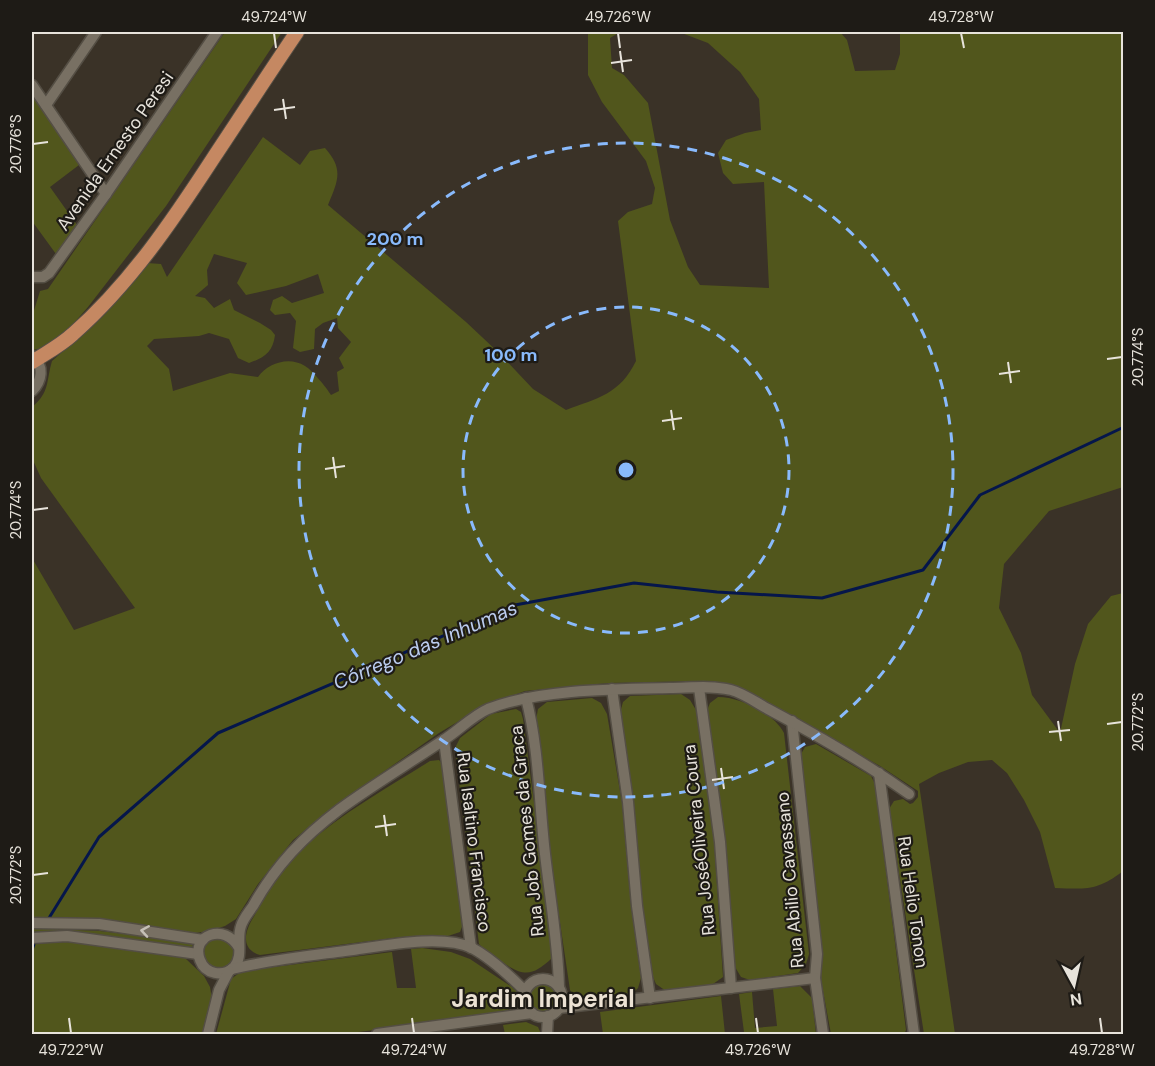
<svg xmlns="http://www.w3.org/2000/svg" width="1155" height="1066" viewBox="0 0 1155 1066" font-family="'DM Sans',sans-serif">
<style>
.green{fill:#51561c;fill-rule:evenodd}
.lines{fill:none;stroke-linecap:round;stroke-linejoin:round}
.stream{stroke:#05164b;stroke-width:3}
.minor-casing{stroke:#544e44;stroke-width:13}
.major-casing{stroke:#544e44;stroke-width:16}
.minor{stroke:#787063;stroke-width:10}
.major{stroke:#c58862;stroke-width:14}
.oneway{stroke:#c6c0b7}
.ticks{fill:none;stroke:#e7e3db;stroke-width:2}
.ring{fill:none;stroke:#89bafc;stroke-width:3;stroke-dasharray:10 8}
.labels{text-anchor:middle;stroke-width:4.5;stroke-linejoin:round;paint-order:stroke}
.street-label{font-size:18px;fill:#e7e3db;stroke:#1e1b16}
.water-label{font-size:20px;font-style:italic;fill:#bbccef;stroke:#1e1b16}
.district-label{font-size:24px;font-weight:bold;fill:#ece2d4;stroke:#1e1b16}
.centre{fill:#89bafc;stroke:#1e1b16;stroke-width:3}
.ring-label{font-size:18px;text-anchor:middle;font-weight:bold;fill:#89bafc;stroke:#1e1b16;stroke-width:4.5;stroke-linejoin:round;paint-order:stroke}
.neatline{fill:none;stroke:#e7e3db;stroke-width:2}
.ticks-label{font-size:15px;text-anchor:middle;fill:#e7e3db}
</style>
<rect width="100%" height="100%" fill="#3a3227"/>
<g class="green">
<polygon points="225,32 282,32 166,206 88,307 67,331 44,348 32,350 32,317 40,291 48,289"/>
<path d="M588 32H620L610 38 612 68 624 75 648 103 670 220 688 267 700 285 769 288 764 182 733 184 723 173 718 153 726 140 745 133 761 130 759 99 740 72 708 43 679 32H840L847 40 855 71 895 70 900 54V32H1123V487L1049 511 1004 564 999 608 1021 653 1032 695 1060 733 1075 664 1088 624 1111 596 1123 593V871C1097 891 1087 889 1055 888L1040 832 1024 800 1007 773 992 760 968 762 939 773 919 784 955 1034H924L889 809 894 801 903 799 910 804 913 803 918 797V791L880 766 793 717 733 687 699 681 609 683 525 691 484 706 439 733 336 805 293 840 258 884 236 919 225 926 209 931 195 933 83 918 32 917V558L74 630 135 608 41 478 32 458V407C50 392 46 381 52 361L79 337 147 263 161 264 167 277 263 137 300 165 310 151 325 148C344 169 338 181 328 205L466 322 499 353 533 389 566 410C598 398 620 394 636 361L618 221 628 212 652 204 655 188 646 161 602 102 588 75ZM214 254 247 263 237 283 246 295 286 286 318 274 324 293 292 303 282 296 273 300 270 310 275 315 290 313 296 321 293 348 300 352 314 349 315 329 323 323 337 318 338 328 351 342 339 358 344 368 337 372 339 391 331 395C327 388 312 370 305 366 289 356 268 363 258 377L230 373 173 391 169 369 147 346 154 339 199 336 209 333 229 339 238 358 249 363C264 358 273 352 275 335L271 330 260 323 234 310 230 299 214 308 205 298 195 296 208 285 207 270Z"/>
<polygon points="32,95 79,165 50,187 77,225 56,254 32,221"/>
<polygon points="681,694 690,700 696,710 714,841 723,977 713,984 666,991 656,984 653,977 642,905 633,803 620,713 623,702 630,696"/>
<path d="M718 697C740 697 774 713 784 733L809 954 806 964 798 973 750 980 741 977 735 967 725 843 706 713 710 703Z"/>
<polygon points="592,698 601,703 607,714 622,803 631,906 641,978 638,988 631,995 584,1002 576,999 570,990 550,855 536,720 538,709 547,702"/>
<path d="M516 709 521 712 523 719 553 947 552 958C533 976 524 977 502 962 493 957 486 952 479 944L456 757V746L460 738 491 714Z"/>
<polygon points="816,744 871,776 875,784 906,1030 904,1034 831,1034 821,980 821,956 800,756 805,747"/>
<path d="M439 760 443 765 463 924 460 932 448 936 401 937 260 955C241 949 244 933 253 918 267 893 282 866 304 847 342 813 387 788 430 761Z"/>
<polygon points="32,928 100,931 191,942 193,944 192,948 188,948 32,933"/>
<circle cx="219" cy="953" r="15"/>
<polygon points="66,942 106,946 185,958 204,976 210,987 212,999 202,1034 32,1034 32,944"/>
<polygon points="422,948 451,952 470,959 512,987 516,991 515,1003 504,1014 342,1034 216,1034 231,979 242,971 392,952 397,988 416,988 411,949"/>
<circle cx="543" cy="997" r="15"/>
<polygon points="800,986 812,998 816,1034 603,1034 600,1012 721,996 725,1034 744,1032 739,994 752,992 755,1028 777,1026 773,989"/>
<polygon points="526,1022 538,1027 541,1034 505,1034 503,1025"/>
</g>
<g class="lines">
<g class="stream">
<polyline points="49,918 99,837 218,733 515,605 634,583 717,592 822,598 923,570 980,495 1124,427"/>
<polyline points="32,950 34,944"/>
</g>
<defs>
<g id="minor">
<polyline points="32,85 106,194"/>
<polyline points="46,105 96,32"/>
<polyline points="32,277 43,277 49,273 106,194 217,32"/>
<path d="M32 391C42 381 45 366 32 356"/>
<polyline points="699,688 720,842 731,988"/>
<polyline points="612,689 628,802 637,906 650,998"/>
<path d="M526 698C539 748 539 802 545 854 550 898 558 942 559 987"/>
<polyline points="792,721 817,954 815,978 823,1034"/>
<polyline points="444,740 471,948"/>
<polyline points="879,773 914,1034"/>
<polyline points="32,923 99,924 203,940"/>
<polyline points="32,938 67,936 198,954"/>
<path d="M239 948C225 922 190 935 200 960 205 974 223 978 234 967 244 956 236 939 241 926 243 919 249 912 253 906 276 865 303 837 340 809 373 785 408 764 442 741 457 732 472 716 488 709 538 689 616 689 670 688 689 688 711 685 731 690 743 693 757 703 768 709 817 735 864 762 909 794"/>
<path d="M232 969C269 960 307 956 345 951 378 947 441 933 472 948 489 957 512 978 525 991"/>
<circle cx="543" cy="998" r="19"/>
<polyline points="559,1008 815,978"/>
<polyline points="208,1034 219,990 229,971"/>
<polyline points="377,1034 532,1013"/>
<polyline points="547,1034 548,1016"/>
</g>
<path id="major" d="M32 362C46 353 60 346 73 334 130 284 173 220 214 157 242 115 269 73 297 32"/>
</defs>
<use href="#minor" class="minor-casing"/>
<use href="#major" class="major-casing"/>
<use href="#minor" class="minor"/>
<use href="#major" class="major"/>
</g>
<defs><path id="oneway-chevron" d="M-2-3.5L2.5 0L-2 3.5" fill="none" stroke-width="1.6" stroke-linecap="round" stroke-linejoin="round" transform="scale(1.5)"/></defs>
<use class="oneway" href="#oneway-chevron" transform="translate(145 931) rotate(-171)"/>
<path class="ticks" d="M274 33 276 48M618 33 620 48M961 33 964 48M620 51 623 72M611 63 632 60M283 99 286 119M274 110 295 107M33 144 48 142M1107 359 1122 357M1008 362 1011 383M999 374 1020 371M671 410 674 430M662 421 682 418M333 457 336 478M325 469 345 466M33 510 48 508M1058 721 1061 741M1107 724 1122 722M1049 732 1070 730M721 768 724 789M712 780 733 777M384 815 387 836M375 827 396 824M33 875 48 873M69 1018 71 1033M412 1018 414 1033M756 1018 758 1033M1100 1018 1102 1033"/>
<g class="ring">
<circle cx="626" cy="470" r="163"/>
<circle cx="626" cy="470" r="327"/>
</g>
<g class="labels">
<g class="street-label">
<text transform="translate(115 151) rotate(-55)" y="6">Avenida Ernesto Peresi</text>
<text transform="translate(527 831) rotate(-96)" y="6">Rua Job Gomes da Graca</text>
<text transform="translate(699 840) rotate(-96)" y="6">Rua JoséOliveira Coura</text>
<text transform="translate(474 842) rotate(83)" y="6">Rua Isaltino Francisco</text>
<text transform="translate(790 880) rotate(-95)" y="6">Rua Abilio Cavassano</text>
<text transform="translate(913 902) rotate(82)" y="6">Rua Helio Tonon</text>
</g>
<g class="water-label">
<text transform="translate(425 645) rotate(-23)" y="7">Córrego das Inhumas</text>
</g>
<g class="district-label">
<text x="543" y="1007">Jardim Imperial</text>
</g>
</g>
<circle cx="626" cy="470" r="9" class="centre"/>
<g class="ring-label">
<text x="395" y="245">200 m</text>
<text x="511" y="361">100 m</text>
</g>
<rect width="1155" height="1066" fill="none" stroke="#1e1b16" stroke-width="66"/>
<g transform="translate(1074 985) rotate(172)" stroke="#1e1b16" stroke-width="4.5" paint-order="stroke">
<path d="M0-4.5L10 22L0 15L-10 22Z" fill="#e7e3db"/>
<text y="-9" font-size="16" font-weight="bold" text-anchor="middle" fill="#e7e3db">N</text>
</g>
<rect x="33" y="33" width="1089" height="1000" class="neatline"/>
<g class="ticks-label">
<text x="274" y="22">49.724°W</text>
<text x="618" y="22">49.726°W</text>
<text x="961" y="22">49.728°W</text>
<text transform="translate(16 144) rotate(-90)" y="5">20.776°S</text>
<text transform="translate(1138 357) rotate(-90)" y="5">20.774°S</text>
<text transform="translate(16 510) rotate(-90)" y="5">20.774°S</text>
<text transform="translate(1138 722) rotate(-90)" y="5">20.772°S</text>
<text transform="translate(16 875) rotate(-90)" y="5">20.772°S</text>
<text x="71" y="1055">49.722°W</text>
<text x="414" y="1055">49.724°W</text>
<text x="758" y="1055">49.726°W</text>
<text x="1102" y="1055">49.728°W</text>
</g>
</svg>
